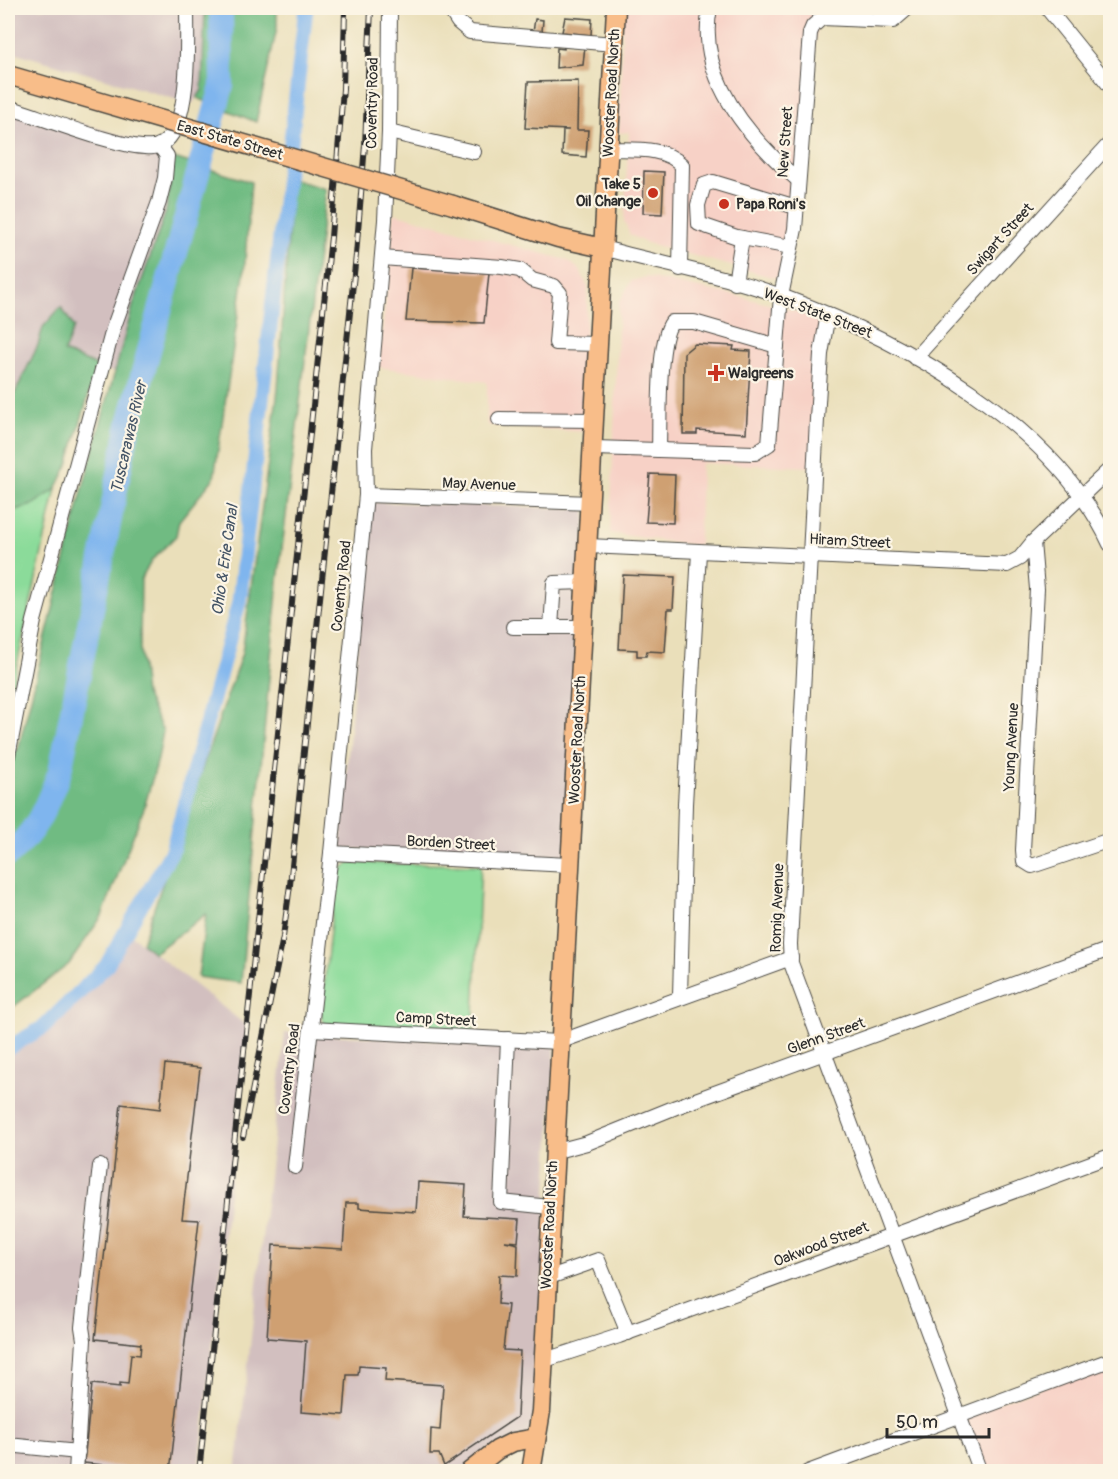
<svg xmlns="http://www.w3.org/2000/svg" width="1118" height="1479" viewBox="0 0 1118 1479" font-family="Pangolin,sans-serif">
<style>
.built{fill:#f7d1c6}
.industrial{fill:#d2bfbf}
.green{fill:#8bdb9a;stroke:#5b8362;stroke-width:1.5}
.forest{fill:#70bb82;stroke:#4e7356;stroke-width:1.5}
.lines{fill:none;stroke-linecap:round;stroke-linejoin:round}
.canal{stroke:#7fb5ee;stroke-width:15}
.river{stroke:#7fb5ee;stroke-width:24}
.building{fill:#cfa072}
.minor-casing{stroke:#484640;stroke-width:16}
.major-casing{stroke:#484640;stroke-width:21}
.minor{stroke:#fff;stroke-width:14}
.major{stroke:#f8bd89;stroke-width:18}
.rail-casing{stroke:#2b2b2b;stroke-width:6}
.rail{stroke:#fcf5e5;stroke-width:4;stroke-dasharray:11;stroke-linecap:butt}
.major-bridge-casing{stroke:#484640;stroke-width:21;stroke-linecap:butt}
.major-bridge{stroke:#f8bd89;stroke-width:18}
.poi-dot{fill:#c8321e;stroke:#fcf5e5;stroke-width:2}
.labels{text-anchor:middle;stroke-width:4.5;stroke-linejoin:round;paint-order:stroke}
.street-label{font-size:15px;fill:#2b2b2b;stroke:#fcf5e5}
.poi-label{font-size:15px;font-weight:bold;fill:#2b2b2b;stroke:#fcf5e5;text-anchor:start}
.water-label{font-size:16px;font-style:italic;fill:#445466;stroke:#fcf5e5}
</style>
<rect width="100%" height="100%" fill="#fcf5e5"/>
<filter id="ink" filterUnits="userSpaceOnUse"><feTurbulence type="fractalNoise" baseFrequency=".0167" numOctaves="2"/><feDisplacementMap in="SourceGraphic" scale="12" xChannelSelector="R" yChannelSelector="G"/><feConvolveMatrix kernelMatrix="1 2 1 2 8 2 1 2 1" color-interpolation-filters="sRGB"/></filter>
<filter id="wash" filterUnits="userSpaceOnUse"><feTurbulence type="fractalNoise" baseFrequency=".008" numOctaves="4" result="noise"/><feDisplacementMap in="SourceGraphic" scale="24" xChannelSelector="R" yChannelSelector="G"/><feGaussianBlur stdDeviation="1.35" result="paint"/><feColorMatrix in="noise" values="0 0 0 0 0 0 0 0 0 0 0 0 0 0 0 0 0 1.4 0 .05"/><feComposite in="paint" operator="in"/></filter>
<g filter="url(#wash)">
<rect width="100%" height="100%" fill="#eadfba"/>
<g class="built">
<polygon points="623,8 901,8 890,16 819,15 788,254 784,272 775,278 644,242 630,235 624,221 629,132 619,133"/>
<polygon points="393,213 567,260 580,270 588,288 584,359 587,432 487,425 487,382 378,367 390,263"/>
<polygon points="647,277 738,296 824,319 810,467 701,463 699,546 610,533 619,303 631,281"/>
<polygon points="1110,1363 1110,1471 982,1471 961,1416"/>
</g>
<g class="industrial">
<polygon points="9,8 205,8 202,90 192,104 13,52"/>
<polygon points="8,102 171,150 174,158 166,211 132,309 114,373 64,352 74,327 61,307 43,327 38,345 8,408"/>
<polygon points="370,502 586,509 568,863 340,848"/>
<polygon points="125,930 247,1026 199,1471 8,1471 8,1048 44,1027 106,966"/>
<polygon points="285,1033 555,1046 535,1412 530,1434 471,1471 236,1472"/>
</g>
<g class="green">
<polygon points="56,489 8,705 8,512 32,505"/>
<polygon points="350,863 481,865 473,1034 325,1025 321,1015 336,876 342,868"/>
</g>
<g class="forest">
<polygon points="205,8 277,8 277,28 256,122 197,98 202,90"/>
<polygon points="174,158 251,182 244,274 214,478 179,521 176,536 152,560 141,579 140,649 145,694 163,731 158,759 144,808 102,916 69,964 8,1011 8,754 18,750 83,487 133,306 166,211"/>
<polygon points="292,179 326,189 278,581 241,983 198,977 206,914 154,953 142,943 242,653 278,389"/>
<polygon points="61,307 74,327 64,352 97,366 68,465 56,489 32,505 8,512 8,408 38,345 43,327"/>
</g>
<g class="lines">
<polyline class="canal" points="8,1048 44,1027 106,966 172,851 239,602 306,8"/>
<path class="river" d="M8 855C38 831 46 806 60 771L129 423 222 86 221 8"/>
</g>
<g id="blocks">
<g class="building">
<polygon points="565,17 592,19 591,35 562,32"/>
<polygon points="535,19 543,20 542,32 533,32"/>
<polygon points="564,44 585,45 583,65 556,68 557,48 564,49"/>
<polygon points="578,81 577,130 588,130 586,157 562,155 563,130 569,130 525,128 528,82"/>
<polygon points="644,171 664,172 662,214 643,213"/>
<polygon points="411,268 489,273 484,323 406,321"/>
<polygon points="695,344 734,346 733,350 751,351 746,433 697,430 697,434 683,434 684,353"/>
<polygon points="650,474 675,475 673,523 646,522"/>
<polygon points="623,575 675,577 673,609 668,609 665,652 647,651 646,656 637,656 637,650 619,649"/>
<polygon points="165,1064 200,1068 182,1219 199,1220 170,1472 84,1463 92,1384 120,1387 120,1383 128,1384 131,1354 140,1355 141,1344 95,1339 121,1104 160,1109"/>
<polygon points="418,1182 466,1185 464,1216 520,1219 518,1242 505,1241 518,1244 517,1276 499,1275 498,1304 508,1305 503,1350 520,1351 517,1417 444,1466 439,1454 430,1454 431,1429 440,1430 443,1385 385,1381 386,1368 359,1366 358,1375 347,1375 344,1415 301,1412 306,1341 267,1338 273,1245 343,1249 346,1203 359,1203 359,1208 416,1212"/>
</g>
</g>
</g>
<g filter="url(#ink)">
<use href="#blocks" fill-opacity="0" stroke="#484640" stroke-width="1.5"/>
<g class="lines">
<defs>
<g id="minor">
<polyline points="449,8 458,22 470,32 614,44"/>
<path d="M710 8C696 77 749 138 798 180"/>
<polyline points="1047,8 1110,86"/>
<path d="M8 107C38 116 126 151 153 147 157 147 163 144 166 141 191 119 187 40 187 8"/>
<polyline points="389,132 474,152"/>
<path d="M608 149C635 150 663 146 682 165L680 269"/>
<polyline points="791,247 737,237 699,224 698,205 704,185 713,182 796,207"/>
<path d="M603 248C661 264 727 276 784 297 904 341 1054 424 1110 544"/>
<polyline points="382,258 502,267 520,270 532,280 554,286 560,293 556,343 599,344"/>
<polyline points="735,283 742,238"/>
<polyline points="828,314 821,354 817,419 790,944 791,963 980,1472"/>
<polyline points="915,358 1110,143"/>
<polyline points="499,419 595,420"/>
<polyline points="594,448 755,453 769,444 781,296 795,229 810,33 813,26 822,18 893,21 908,8"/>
<path d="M659 450C660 422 657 341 672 322H694L777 346"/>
<polyline points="366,495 591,503"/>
<polyline points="1033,542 1037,589 1023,850 1024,861 1032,866 1110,840"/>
<polyline points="588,546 1007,565 1020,558 1033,542 1110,469"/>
<polyline points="513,627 551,627"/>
<polyline points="583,627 551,627 554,583 586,582"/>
<polyline points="8,756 34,621 113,329 159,202 165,178 167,156 159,145"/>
<polyline points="331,853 569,865"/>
<polyline points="680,996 685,804 699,552"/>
<polyline points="311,1029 559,1042 791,958"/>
<polyline points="508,1039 501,1202 550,1207"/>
<polyline points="553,1152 587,1143 676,1107 1110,949"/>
<polyline points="295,1167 331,853 366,495 365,449 385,220 389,132 390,8"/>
<polyline points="547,1278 598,1260 628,1333"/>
<polyline points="542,1361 619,1336 1110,1156"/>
<polyline points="8,1445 78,1452"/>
<polyline points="76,1472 84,1340 82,1327 100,1166"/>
<polyline points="808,1472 1110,1360"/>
</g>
<g id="major">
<polyline points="453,205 558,238 603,248"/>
<polyline points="469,1472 497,1450 513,1442 536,1438"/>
<polyline points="531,1472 541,1411 616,8"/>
</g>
</defs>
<use href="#minor" class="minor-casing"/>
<use href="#major" class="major-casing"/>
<use href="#minor" class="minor"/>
<use href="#major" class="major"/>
<defs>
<g id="rail">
<polyline points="8,53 10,139 8,180"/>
<polyline points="243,1137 283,937 290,885 356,255 365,145 371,8"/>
<polyline points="199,1472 331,237 343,89 345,8"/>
</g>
</defs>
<use href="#rail" class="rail-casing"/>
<use href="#rail" class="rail"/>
<defs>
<polyline id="major-bridge" points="8,75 453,205"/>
</defs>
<use href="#major-bridge" class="major-bridge-casing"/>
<use href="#major-bridge" class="major-bridge"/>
</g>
</g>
<g class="poi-dot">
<circle cx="653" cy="193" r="6"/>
<circle cx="724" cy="204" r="6"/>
<path d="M713 364h6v6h6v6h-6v6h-6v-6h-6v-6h6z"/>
</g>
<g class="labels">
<g class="street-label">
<text transform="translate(611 93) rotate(-87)" y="5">Wooster Road North</text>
<text transform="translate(372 103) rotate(-89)" y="5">Coventry Road</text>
<text transform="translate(230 140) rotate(16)" y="5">East State Street</text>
<text transform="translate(785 142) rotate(-86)" y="5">New Street</text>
<text transform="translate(1000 239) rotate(-48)" y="5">Swigart Street</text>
<text transform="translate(818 313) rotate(21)" y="5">West State Street</text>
<text transform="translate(479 484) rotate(2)" y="5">May Avenue</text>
<text transform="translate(850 541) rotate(3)" y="5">Hiram Street</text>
<text transform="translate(341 586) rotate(-84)" y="5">Coventry Road</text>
<text transform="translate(577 740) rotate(-87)" y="5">Wooster Road North</text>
<text transform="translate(1011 747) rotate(-87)" y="5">Young Avenue</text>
<text transform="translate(451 843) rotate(3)" y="5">Borden Street</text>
<text transform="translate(777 908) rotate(-88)" y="5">Romig Avenue</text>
<text transform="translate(436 1019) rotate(3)" y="5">Camp Street</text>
<text transform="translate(826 1036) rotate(-20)" y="5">Glenn Street</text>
<text transform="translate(289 1069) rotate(-83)" y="5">Coventry Road</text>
<text transform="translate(549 1225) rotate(-87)" y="5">Wooster Road North</text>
<text transform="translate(821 1244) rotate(-21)" y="5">Oakwood Street</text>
</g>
<g class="poi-label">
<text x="641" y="189" text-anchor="end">Take 5<tspan x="641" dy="17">Oil Change</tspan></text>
<text x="736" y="209">Papa Roni's</text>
<text x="728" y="378">Walgreens</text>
</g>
<g class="water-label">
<text transform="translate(128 437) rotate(-77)" y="6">Tuscarawas River</text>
<text transform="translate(224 560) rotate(-82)" y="6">Ohio &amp; Erie Canal</text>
</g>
</g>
<rect width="1118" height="1479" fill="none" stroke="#fcf5e5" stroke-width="30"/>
<path d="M887 1428v9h102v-9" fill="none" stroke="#2b2b2b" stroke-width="3"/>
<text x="896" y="1428" font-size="18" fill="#2b2b2b" stroke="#fcf5e5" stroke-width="4.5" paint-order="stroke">50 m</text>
</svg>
